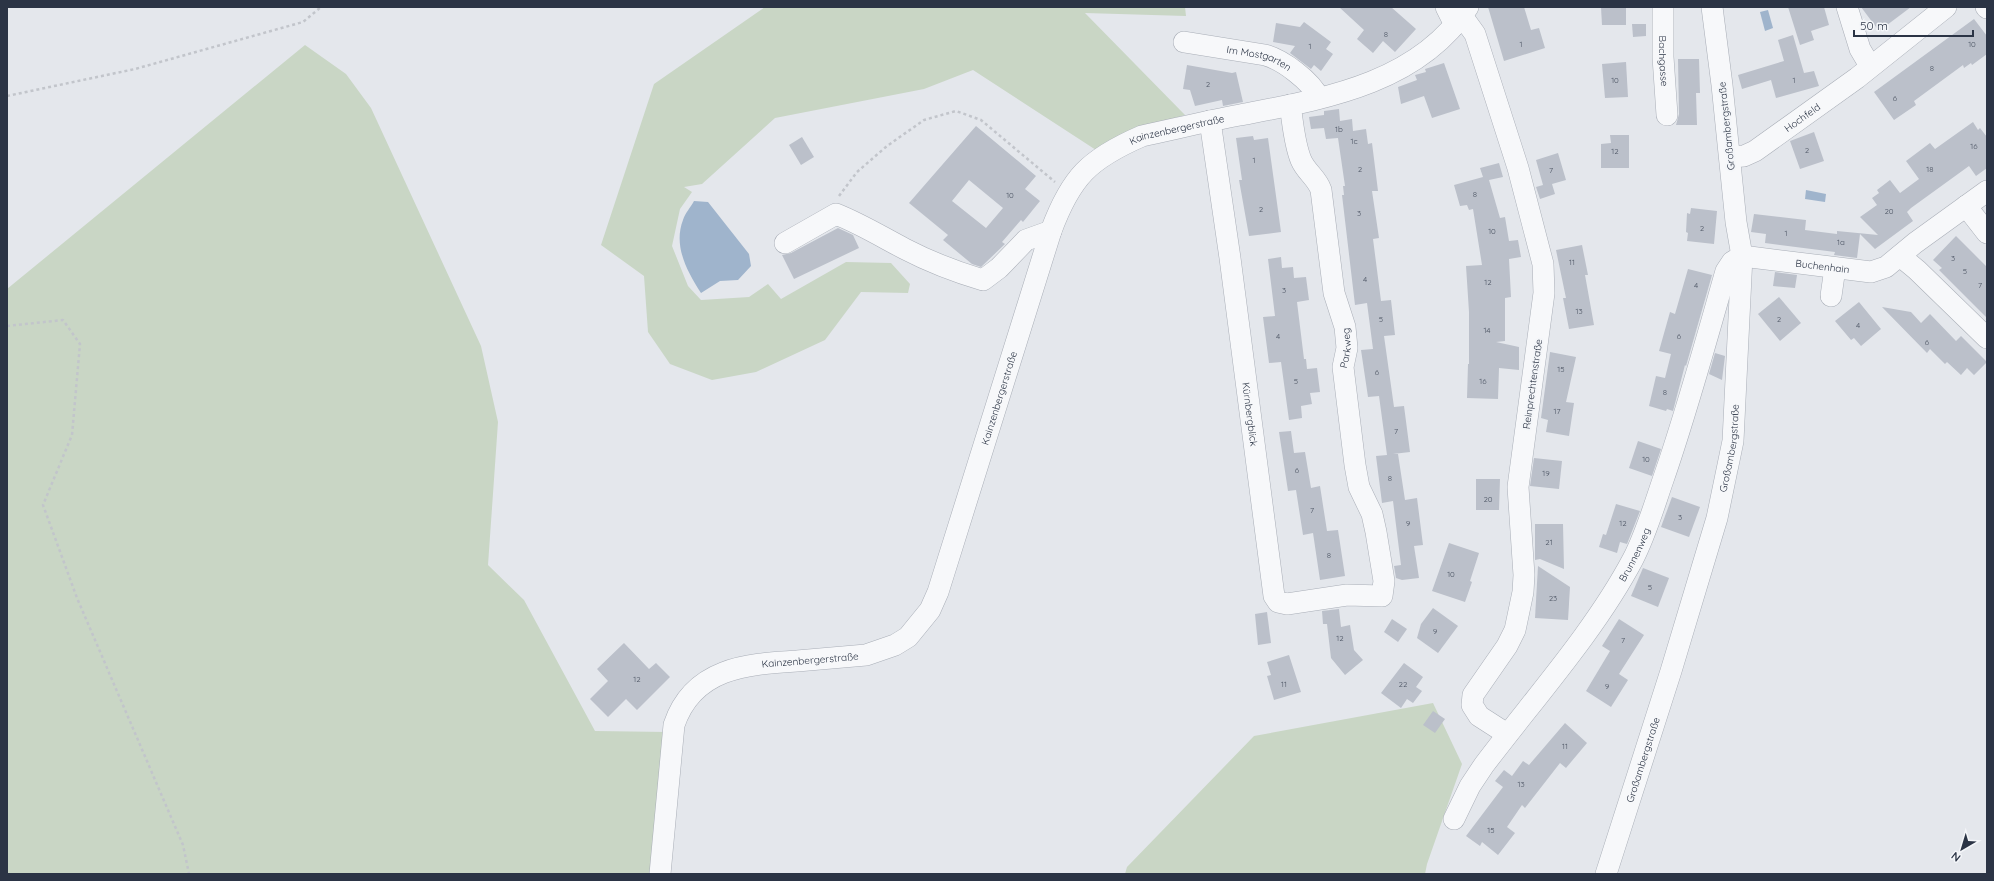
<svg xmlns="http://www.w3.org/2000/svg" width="1994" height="881" viewBox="0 0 1994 881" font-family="Quicksand,sans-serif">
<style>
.green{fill:#c9d6c5}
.water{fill:#9fb4cc}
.building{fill:#bbc0ca;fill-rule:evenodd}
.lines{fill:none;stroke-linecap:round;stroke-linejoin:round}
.minor-casing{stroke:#a9aeb7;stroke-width:22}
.path{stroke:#c2c5cb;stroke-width:2.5;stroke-dasharray:3 3;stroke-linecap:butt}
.minor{stroke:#f7f8fa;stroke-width:21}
.labels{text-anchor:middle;stroke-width:4;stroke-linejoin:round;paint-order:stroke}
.number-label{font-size:8px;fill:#4f5766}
.street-label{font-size:10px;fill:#2b3445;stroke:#f4f6f9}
</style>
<rect width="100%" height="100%" fill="#e4e7ec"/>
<g class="green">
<polygon points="765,7 1185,7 1186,16 1085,13 1185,115 1128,131 1096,150 973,70 924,89 775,118 702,184 684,187 692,192 680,209 672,246 688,286 701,300 749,297 768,284 781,299 846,262 891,263 910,284 908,293 861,292 825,340 756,372 712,380 670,364 648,332 644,276 601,245 654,84"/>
<polygon points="305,45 346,74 371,108 481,346 498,422 488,565 524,600 595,731 667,732 656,874 7,874 7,289"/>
<polygon points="1433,703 1462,764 1427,864 1425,874 1125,874 1127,867 1254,736"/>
</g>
<g class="water">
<polygon points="1768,10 1773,28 1765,31 1760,12"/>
<polygon points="1806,190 1826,194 1825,202 1805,199"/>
<path d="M694 201 708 202 749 254 751 266 738 280 720 281 701 293C687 271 673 246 683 220 685 213 691 207 694 201Z"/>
</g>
<g class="building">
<polygon points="1339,7 1391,7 1416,29 1395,52 1383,41 1373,53 1357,39 1364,30"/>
<polygon points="1488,7 1524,7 1531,30 1539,28 1545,48 1504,61"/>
<polygon points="1601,7 1626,7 1626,25 1602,25"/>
<polygon points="1788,7 1824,7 1829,25 1811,31 1814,40 1800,45"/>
<polygon points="1861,7 1911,7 1879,31"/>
<polygon points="1974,19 1987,36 1987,54 1972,65 1971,63 1964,68 1963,65 1914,101 1916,105 1894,120 1874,92"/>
<polygon points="1304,22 1331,42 1326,49 1333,54 1321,71 1314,65 1311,69 1290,53 1295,46 1273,42 1276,23 1300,27"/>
<polygon points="1632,24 1646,24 1646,36 1633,37"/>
<polygon points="1793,35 1804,73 1814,71 1819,86 1776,98 1771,80 1742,89 1738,75 1784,61 1778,40"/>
<polygon points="1678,59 1699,59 1700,93 1696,93 1697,125 1676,125 1679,114"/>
<polygon points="1626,62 1628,97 1605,98 1602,64"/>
<polygon points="1444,63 1460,109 1432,118 1424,96 1401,104 1398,87 1417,80 1415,75 1426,72 1425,69"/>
<polygon points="1187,65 1232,73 1236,72 1243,102 1223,106 1222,100 1195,106 1190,90 1183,89"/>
<polygon points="1339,109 1340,121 1352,119 1353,131 1366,129 1368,144 1372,143 1378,191 1372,191 1379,238 1373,239 1381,301 1391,300 1395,335 1384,336 1394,407 1404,406 1410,452 1393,454 1398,454 1405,500 1417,498 1423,545 1414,546 1419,578 1402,580 1396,578 1394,566 1401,565 1393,501 1382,503 1376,456 1387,455 1379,396 1368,397 1361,350 1373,349 1367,303 1355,305 1342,195 1344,195 1343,186 1345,186 1338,138 1326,139 1324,128 1311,129 1309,117 1324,115 1324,111"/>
<polygon points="1973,122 1978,130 1980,128 1987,137 1987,168 1976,176 1969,166 1911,208 1907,212 1913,221 1875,249 1860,234 1857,258 1834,255 1835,252 1765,243 1766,234 1751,232 1754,214 1806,220 1805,230 1837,234 1837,231 1878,235 1860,217 1877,205 1872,198 1879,193 1877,190 1890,180 1900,193 1919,179 1906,161 1930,143 1935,149"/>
<path d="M976 126 1036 176 1025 189 1040 201 1023 222 1021 220 1002 242 1005 244 981 267 972 264 943 240 948 235 909 203ZM969 180 1003 208 986 228 952 201Z"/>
<polygon points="1814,132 1824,161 1800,169 1790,141"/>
<polygon points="1610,135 1629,135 1629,168 1601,168 1601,144 1611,143"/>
<polygon points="1253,136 1254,140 1268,138 1281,232 1249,236 1239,180 1242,180 1236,138"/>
<polygon points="802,137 814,157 801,165 789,145"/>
<polygon points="1558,153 1566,180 1552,184 1555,194 1540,199 1536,187 1543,185 1536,160"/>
<polygon points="1499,163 1503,177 1489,180 1500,218 1505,217 1509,241 1518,240 1521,257 1509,259 1511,297 1505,298 1505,341 1496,342 1519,347 1519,370 1499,368 1498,399 1467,398 1468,364 1469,364 1469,312 1466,266 1482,265 1473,209 1469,210 1467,205 1460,206 1454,185 1483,177 1480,168"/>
<polygon points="1691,208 1717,211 1714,244 1687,241 1688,233 1686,232 1687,213 1690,214"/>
<polygon points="838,228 853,235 859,248 794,279 782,255 791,253"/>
<polygon points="1956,236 1987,267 1987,318 1939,270 1942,268 1933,260"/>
<polygon points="1582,245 1588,275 1585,275 1594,325 1569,329 1563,298 1566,298 1556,250"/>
<polygon points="1281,257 1282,268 1293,267 1294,278 1306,277 1309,300 1297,302 1304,359 1306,359 1307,369 1317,368 1320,392 1310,393 1312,404 1301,406 1302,418 1289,420 1281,362 1269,363 1263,317 1275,316 1268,259"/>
<polygon points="1688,269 1712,275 1686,366 1685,365 1673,411 1667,409 1666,411 1649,406 1656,376 1665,378 1671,354 1659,351 1670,312 1675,314"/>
<polygon points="1775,272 1797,275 1795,288 1773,286"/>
<polygon points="1779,297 1801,323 1780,341 1758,314"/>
<polygon points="1859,302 1881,329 1861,346 1854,338 1851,340 1835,321"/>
<polygon points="1882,307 1911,312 1921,323 1930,314 1956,341 1961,336 1987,362 1974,375 1967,368 1961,375 1947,362 1945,364 1930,349 1927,353"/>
<polygon points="1550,352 1576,357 1566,402 1574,403 1569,436 1546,432 1548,420 1541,418"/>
<polygon points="1715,353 1725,356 1722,380 1709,374"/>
<polygon points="1291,431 1294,453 1305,452 1311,488 1320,486 1327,531 1338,530 1345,576 1320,580 1313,533 1303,535 1296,490 1288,491 1279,432"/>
<polygon points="1638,441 1661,449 1652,476 1629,468"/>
<polygon points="1534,458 1562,461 1559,489 1530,486"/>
<polygon points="1476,479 1500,479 1499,510 1476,510"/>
<polygon points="1672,497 1700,507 1689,537 1661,527"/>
<polygon points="1616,504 1640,511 1627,544 1620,542 1617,553 1599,547 1603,534 1606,535"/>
<polygon points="1535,524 1563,524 1564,569 1540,559 1535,560"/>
<polygon points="1449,543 1479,553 1470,581 1472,582 1465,602 1432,591"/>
<polygon points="1538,566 1570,587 1568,620 1535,618"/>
<polygon points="1643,568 1669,578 1658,607 1631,596"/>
<polygon points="1433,608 1458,626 1438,653 1417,638 1421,624"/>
<polygon points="1339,609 1341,627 1350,625 1354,650 1363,660 1345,675 1331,658 1327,624 1323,624 1322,611"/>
<polygon points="1267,612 1271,643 1258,645 1255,614"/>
<polygon points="1392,619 1407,629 1398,642 1384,632"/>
<polygon points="1619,619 1644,635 1619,674 1628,680 1611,707 1586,691 1610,651 1602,646"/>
<polygon points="624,643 649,669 656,663 670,677 637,710 626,699 608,717 590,699 608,681 597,669"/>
<polygon points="1289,655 1301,692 1274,700 1267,676 1271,675 1267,662"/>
<polygon points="1404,663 1423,677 1416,687 1422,691 1413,703 1407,699 1401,708 1381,693"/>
<polygon points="1433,711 1445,719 1435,733 1423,725"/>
<polygon points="1565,723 1587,743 1566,768 1560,763 1525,808 1522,805 1507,827 1515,833 1498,855 1482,842 1480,846 1466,836 1503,787 1495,781 1504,770 1512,776 1523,761 1529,765"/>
</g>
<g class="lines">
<defs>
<g id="minor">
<polyline points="1446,7 1455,25"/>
<path id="s1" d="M1663 7V57L1667 115"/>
<polyline points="1847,7 1860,49 1870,66"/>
<polyline points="1986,7 1987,8"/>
<polyline points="1462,16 1475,34 1518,168 1543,264 1544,293 1518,487 1524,575 1523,592 1515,630 1507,646 1473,695 1472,705 1479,716 1507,734"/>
<path id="s2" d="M1184 42 1265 55C1283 60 1311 81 1319 98"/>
<path id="s3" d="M1210 121 1230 258 1274 596 1278 602 1287 604 1347 595 1382 596 1384 581 1376 532 1372 514 1359 487 1355 465 1343 367 1347 348 1345 327 1334 293 1321 190C1317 178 1306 172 1301 160 1294 143 1293 123 1290 105"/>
<path id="s4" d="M1730 157 1744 156 1755 151 1857 78 1946 7"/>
<polyline points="1966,206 1987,233"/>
<path d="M785 243 836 214C861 224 882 237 905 249 930 262 956 272 983 280L999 268 1026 240 1051 231"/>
<polyline points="1900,256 1917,270 1987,338"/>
<polyline points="1831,296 1835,268"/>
<path id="s5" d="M1454 819 1470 786 1484 765C1533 700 1595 631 1633 559 1646 534 1654 506 1663 480 1687 411 1706 341 1726 271L1732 262 1742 256 1871 272 1886 267 1915 243 1987 191"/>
<path id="s6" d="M660 874 674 725C693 668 746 664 797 661 820 659 843 657 866 655L895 645 908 637 930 610 938 592 1051 231C1071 177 1089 159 1142 136 1175 129 1207 121 1240 115 1323 99 1418 84 1468 7"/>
<path id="s7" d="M1606 874 1671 671 1717 518 1733 441 1742 256 1736 222 1722 85 1712 7"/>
</g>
</defs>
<use href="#minor" class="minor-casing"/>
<g class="path">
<polyline points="7,96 135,69 303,22 321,7"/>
<polyline points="839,196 857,172 887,146 924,120 956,111 981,120 1055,182"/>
<polyline points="7,326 63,320 80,344 72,435 43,505 77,598 183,845 189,874"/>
</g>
<use href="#minor" class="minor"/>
</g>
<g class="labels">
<g class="number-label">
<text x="1386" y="37">8</text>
<text x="1521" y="47">1</text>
<text x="1972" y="47">10</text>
<text x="1310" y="49">1</text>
<text x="1932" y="71">8</text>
<text x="1615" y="83">10</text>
<text x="1794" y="83">1</text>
<text x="1208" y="87">2</text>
<text x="1895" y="101">6</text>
<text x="1339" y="132">1b</text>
<text x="1354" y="144">1c</text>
<text x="1974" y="149">16</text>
<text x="1807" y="153">2</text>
<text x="1615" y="154">12</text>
<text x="1254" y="163">1</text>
<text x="1360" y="172">2</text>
<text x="1930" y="172">18</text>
<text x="1551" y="173">7</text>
<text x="1475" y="197">8</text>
<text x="1010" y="198">10</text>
<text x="1261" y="212">2</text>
<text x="1889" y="214">20</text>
<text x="1359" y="216">3</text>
<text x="1702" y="231">2</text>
<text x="1492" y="234">10</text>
<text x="1786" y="236">1</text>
<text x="1841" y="245">1a</text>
<text x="1953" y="261">3</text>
<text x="1572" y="265">11</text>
<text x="1965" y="274">5</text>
<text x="1365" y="282">4</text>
<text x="1488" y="285">12</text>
<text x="1696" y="288">4</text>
<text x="1980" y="288">7</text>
<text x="1284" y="293">3</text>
<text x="1579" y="314">13</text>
<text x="1381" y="322">5</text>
<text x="1779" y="322">2</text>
<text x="1858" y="328">4</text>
<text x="1487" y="333">14</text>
<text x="1278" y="339">4</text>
<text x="1679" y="339">6</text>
<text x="1927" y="345">6</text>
<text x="1561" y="372">15</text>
<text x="1377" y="375">6</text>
<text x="1296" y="384">5</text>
<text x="1483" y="384">16</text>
<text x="1665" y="395">8</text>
<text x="1557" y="414">17</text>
<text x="1396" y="434">7</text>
<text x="1646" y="462">10</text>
<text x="1297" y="473">6</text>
<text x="1546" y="476">19</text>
<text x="1390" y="481">8</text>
<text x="1488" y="502">20</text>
<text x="1312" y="513">7</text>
<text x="1680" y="520">3</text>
<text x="1408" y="526">9</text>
<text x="1623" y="526">12</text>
<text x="1549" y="545">21</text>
<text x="1329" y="558">8</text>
<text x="1451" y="577">10</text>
<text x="1650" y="590">5</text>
<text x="1553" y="601">23</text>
<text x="1435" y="634">9</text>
<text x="1340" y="641">12</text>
<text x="1623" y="643">7</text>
<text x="637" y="682">12</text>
<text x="1284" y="687">11</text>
<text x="1403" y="687">22</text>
<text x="1607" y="689">9</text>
<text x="1565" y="749">11</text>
<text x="1521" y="787">13</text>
<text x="1491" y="833">15</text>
</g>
<g class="street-label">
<text dy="4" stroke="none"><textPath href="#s2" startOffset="77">Im Mostgarten</textPath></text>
<text dy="4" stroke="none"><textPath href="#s1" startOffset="54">Bachgasse</textPath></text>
<text dy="4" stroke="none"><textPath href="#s4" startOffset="84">Hochfeld</textPath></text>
<text transform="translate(1726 126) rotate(-96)" y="4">Großambergstraße</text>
<text dy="4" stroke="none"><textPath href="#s6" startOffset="1019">Kainzenbergerstraße</textPath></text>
<text dy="4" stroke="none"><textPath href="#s5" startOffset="723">Buchenhain</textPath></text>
<text dy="4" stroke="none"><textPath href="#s3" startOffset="845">Parkweg</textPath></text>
<text transform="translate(1532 384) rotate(-82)" y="4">Reinprechtenstraße</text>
<text dy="4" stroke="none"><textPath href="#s6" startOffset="672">Kainzenbergerstraße</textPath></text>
<text dy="4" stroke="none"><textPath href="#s3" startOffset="296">Kürnbergblick</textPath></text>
<text dy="4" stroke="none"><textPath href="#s7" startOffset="444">Großambergstraße</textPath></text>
<text dy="4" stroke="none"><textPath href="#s5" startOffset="321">Brunnenweg</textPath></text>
<text dy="4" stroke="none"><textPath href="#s6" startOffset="312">Kainzenbergerstraße</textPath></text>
<text dy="4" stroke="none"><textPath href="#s7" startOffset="120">Großambergstraße</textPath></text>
</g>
</g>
<rect width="1994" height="881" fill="none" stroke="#2b3445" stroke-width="16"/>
<g transform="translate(1962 849) rotate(218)" stroke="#f4f6f9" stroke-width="3" paint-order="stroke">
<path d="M0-3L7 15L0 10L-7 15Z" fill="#2b3445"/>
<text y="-6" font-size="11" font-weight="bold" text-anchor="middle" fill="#2b3445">N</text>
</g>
<path d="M1854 30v6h119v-6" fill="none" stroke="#2b3445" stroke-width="2"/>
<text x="1860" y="30" font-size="12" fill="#2b3445" stroke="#f4f6f9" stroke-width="3" paint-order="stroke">50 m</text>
</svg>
